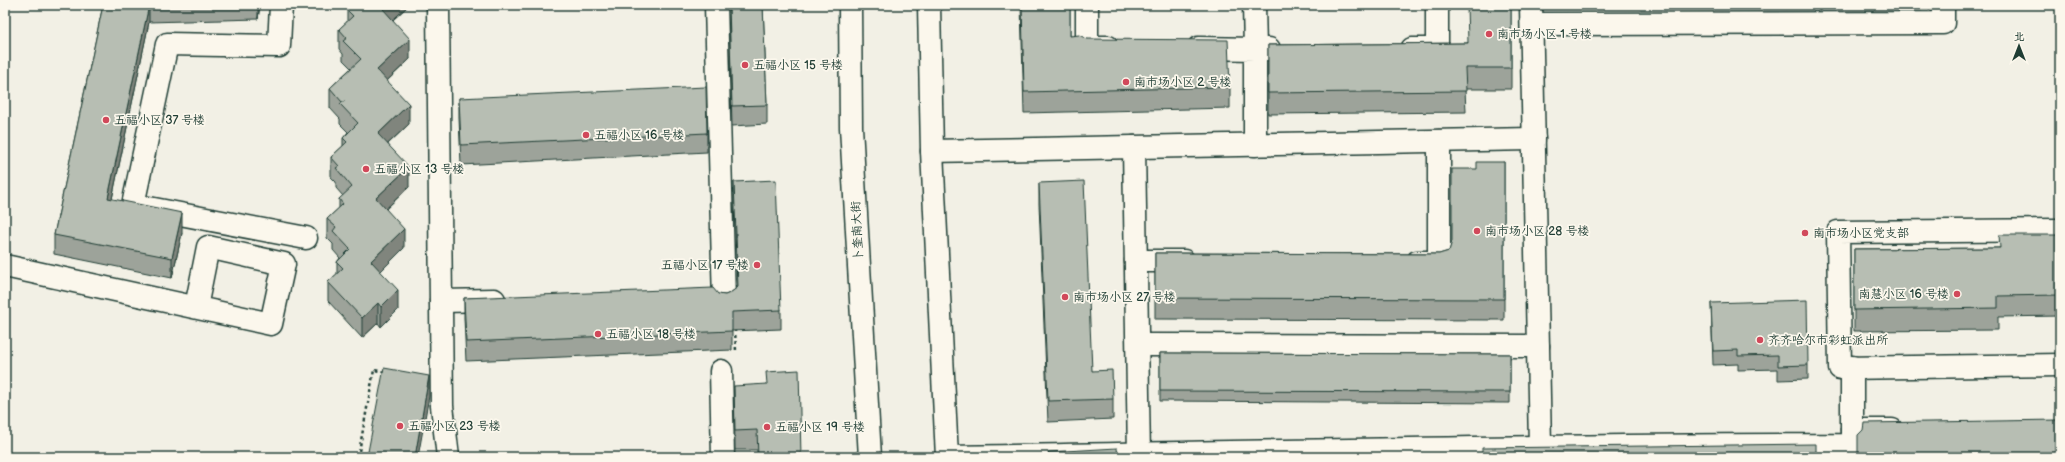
<svg xmlns="http://www.w3.org/2000/svg" width="2065" height="462" viewBox="0 0 2065 462" font-family="'Balsamiq Sans','LXGW WenKai TC',sans-serif">
<style>
.lines{fill:none;stroke-linecap:round;stroke-linejoin:round}
.street-casing{stroke:#1f3d34;stroke-width:25}
.primary-casing{stroke:#1f3d34;stroke-width:25}
.path{stroke:#1f3d34;stroke-width:2.5;stroke-dasharray:3 3;stroke-linecap:butt}
.street{stroke:#fbf7ec;stroke-width:22}
.primary{stroke:#fbf7ec;stroke-width:22}
.wall{fill:#9da39a;stroke:#1f3d34}
.shaded-wall{fill:#80857d;stroke:#1f3d34}
.building{fill:#b7beb3;stroke:#1f3d34}
.poi-dot{fill:#d1495b;stroke:#fbf7ec;stroke-width:1.5}
.labels{text-anchor:middle;stroke-width:3.5;stroke-linejoin:round;paint-order:stroke}
.poi-label{font-size:12px;fill:#1f3d34;stroke:#fbf7ec;text-anchor:start}
.street-label{font-size:12px;fill:#1f3d34;stroke:#fbf7ec}
</style>
<rect width="100%" height="100%" fill="#f2f0e5"/>
<filter id="ink" filterUnits="userSpaceOnUse"><feTurbulence type="fractalNoise" baseFrequency=".025" numOctaves="2"/><feDisplacementMap in="SourceGraphic" scale="8" xChannelSelector="R" yChannelSelector="G"/><feConvolveMatrix kernelMatrix="1 2 1 2 8 2 1 2 1" color-interpolation-filters="sRGB"/></filter>
<g filter="url(#ink)">
<g class="lines">
<defs>
<g id="street">
<polyline points="281,5 279,46 167,44 133,205 306,238"/>
<polyline points="438,5 442,406 448,457"/>
<polyline points="716,5 724,302"/>
<polyline points="1087,5 1087,47 1108,47"/>
<polyline points="1254,5 1255,49 1269,49"/>
<polyline points="1531,5 1540,446"/>
<polyline points="1532,24 1943,23 1943,5"/>
<polyline points="1198,48 1255,49 1255,145"/>
<polyline points="1412,49 1437,49 1437,5"/>
<polyline points="1134,147 1139,457"/>
<polyline points="932,151 1534,139"/>
<polyline points="2060,230 1838,232 1840,368 2060,365"/>
<polyline points="1136,261 1184,261"/>
<polyline points="1417,262 1439,262 1439,141"/>
<polyline points="5,266 271,324 284,264 208,247 196,307"/>
<polyline points="441,301 494,300"/>
<polyline points="1138,345 1538,346"/>
<polyline points="1852,367 1852,430"/>
<polyline points="721,371 723,457"/>
<path d="M947 457C1246 452 1545 445 1844 445L1852 444V430H1892"/>
</g>
<g id="primary">
<polyline points="850,5 851,127 870,457"/>
<polyline points="929,5 932,151 947,457"/>
</g>
</defs>
<use href="#street" class="street-casing"/>
<use href="#primary" class="primary-casing"/>
<g class="path">
<polyline points="735,329 736,352"/>
<polyline points="358,457 374,370 385,372"/>
</g>
<use href="#street" class="street"/>
<use href="#primary" class="primary"/>
</g>
<g class="wall">
<polygon points="103,5 260,5 258,19 149,22 112,199 182,233 172,278 54,254 54,235"/>
<polygon points="348,5 409,5 393,20 410,59 387,81 409,124 388,144 409,187 386,209 404,248 380,271 398,310 381,327 378,323 362,338 328,301 328,282 337,274 337,262 340,258 333,250 333,244 327,238 327,219 339,208 339,199 343,196 336,188 336,182 331,177 331,157 343,146 343,138 348,132 340,124 340,119 330,108 330,88 351,68 343,60 343,54 339,49 339,29 347,22 347,10 350,7"/>
<polygon points="729,5 763,5 767,105 767,124 732,126"/>
<polygon points="1021,5 1070,5 1070,36 1087,39 1230,87 1230,108 1024,113"/>
<polygon points="1511,5 1511,89 1465,89 1466,112 1268,114 1268,45 1467,43"/>
<polygon points="459,98 707,133 707,152 461,165 459,118"/>
<polygon points="1504,162 1504,320 1155,319 1155,253 1439,254 1449,251 1477,169"/>
<polygon points="734,182 781,310 781,329 732,331 732,350 466,361 464,318 464,298 718,294 725,295 730,293 737,288 734,202"/>
<polygon points="1039,183 1092,371 1113,399 1113,419 1048,422 1039,204"/>
<polygon points="2060,235 2060,316 1998,317 1998,330 1854,331 1854,249 1999,248"/>
<polygon points="1711,303 1808,365 1808,379 1778,380 1778,369 1738,370 1738,364 1713,365"/>
<polygon points="1160,353 1510,354 1510,403 1160,401"/>
<polygon points="734,386 801,457 757,457 757,450 735,450"/>
</g>
<g class="shaded-wall">
<polygon points="149,5 149,22 108,218 108,198"/>
<polygon points="258,5 260,5 258,19"/>
<polygon points="388,5 409,5 383,29 383,9"/>
<polygon points="410,39 410,59 377,90 377,70"/>
<polygon points="409,104 409,124 378,153 378,134"/>
<polygon points="409,167 409,187 376,218 376,198"/>
<polygon points="182,213 182,233 172,278 172,258"/>
<polygon points="404,229 404,248 371,281 371,261"/>
<polygon points="398,290 398,310 381,327 381,307"/>
<polygon points="378,303 378,323 362,338 362,318"/>
<polygon points="429,376 429,396 418,457 415,457"/>
</g>
<g class="building">
<polygon points="103,5 149,5 108,198 182,213 172,258 54,235"/>
<polygon points="353,5 388,5 383,9 410,39 377,70 409,104 378,134 409,167 376,198 404,229 371,261 398,290 381,307 378,303 362,318 328,282 343,268 337,262 350,249 333,231 336,227 327,219 343,204 339,199 352,187 336,168 339,166 331,157 347,142 343,138 358,123 340,104 345,101 342,102 330,88 361,59 343,41 347,38 339,29 353,16 347,10"/>
<polygon points="729,5 763,5 767,105 732,106"/>
<polygon points="1022,5 1070,5 1070,36 1079,35 1087,39 1228,40 1230,87 1024,92"/>
<polygon points="1467,5 1511,5 1511,68 1465,68 1466,91 1268,93 1268,45 1468,43"/>
<polygon points="706,87 707,133 461,145 459,98"/>
<polygon points="1477,162 1504,162 1504,299 1155,298 1155,253 1439,254 1449,251 1452,241 1452,169 1477,169"/>
<polygon points="776,180 781,310 732,312 732,331 466,342 464,298 713,288 718,294 725,295 730,293 738,287 734,182"/>
<polygon points="1084,181 1092,371 1112,370 1113,399 1048,401 1039,183"/>
<polygon points="1999,235 2060,235 2060,295 1998,296 1998,308 1854,310 1854,249 2000,248"/>
<polygon points="1807,300 1808,365 1778,366 1778,355 1738,356 1738,350 1713,351 1711,303"/>
<polygon points="1160,353 1510,354 1510,392 1160,391"/>
<polygon points="384,368 429,376 415,457 367,457"/>
<polygon points="799,370 801,457 758,457 757,430 735,431 734,386 767,384 766,372"/>
<polygon points="2060,420 2060,457 1858,457 1858,435 1863,430 1864,423"/>
<polygon points="1816,444 1816,457 1482,457 1482,448"/>
<polygon points="1117,448 1118,457 1049,457 1048,452"/>
</g>
</g>
<g class="poi-dot">
<circle cx="1489" cy="34" r="4"/>
<circle cx="745" cy="65" r="4"/>
<circle cx="1126" cy="82" r="4"/>
<circle cx="106" cy="120" r="4"/>
<circle cx="586" cy="135" r="4"/>
<circle cx="366" cy="169" r="4"/>
<circle cx="1477" cy="231" r="4"/>
<circle cx="1805" cy="233" r="4"/>
<circle cx="757" cy="265" r="4"/>
<circle cx="1957" cy="294" r="4"/>
<circle cx="1065" cy="297" r="4"/>
<circle cx="598" cy="334" r="4"/>
<circle cx="1760" cy="340" r="4"/>
<circle cx="400" cy="426" r="4"/>
<circle cx="767" cy="427" r="4"/>
</g>
<g class="labels">
<g class="poi-label">
<text x="1497" y="38">南市场小区 1 号楼</text>
<text x="753" y="69">五福小区 15 号楼</text>
<text x="1134" y="86">南市场小区 2 号楼</text>
<text x="114" y="124">五福小区 37 号楼</text>
<text x="594" y="139">五福小区 16 号楼</text>
<text x="374" y="173">五福小区 13 号楼</text>
<text x="1485" y="235">南市场小区 28 号楼</text>
<text x="1813" y="237">南市场小区党支部</text>
<text x="749" y="269" text-anchor="end">五福小区 17 号楼</text>
<text x="1949" y="298" text-anchor="end">南慧小区 16 号楼</text>
<text x="1073" y="301">南市场小区 27 号楼</text>
<text x="606" y="338">五福小区 18 号楼</text>
<text x="1768" y="344">齐齐哈尔市彩虹派出所</text>
<text x="408" y="430">五福小区 23 号楼</text>
<text x="775" y="431">五福小区 19 号楼</text>
</g>
<g class="street-label">
<text transform="translate(857 231) rotate(-93)" y="4">卜奎南大街</text>
</g>
</g>
<rect width="2065" height="462" fill="none" stroke="#fbf7ec" stroke-width="20"/>
<rect x="10" y="10" width="2045" height="442" fill="none" stroke="#1f3d34" stroke-width="1.5" filter="url(#ink)"/>
<g transform="translate(2019 46)" stroke="#fbf7ec" stroke-width="3" paint-order="stroke">
<path d="M0-3L7 15L0 10L-7 15Z" fill="#1f3d34"/>
<text y="-6" font-size="11" font-weight="bold" text-anchor="middle" fill="#1f3d34">北</text>
</g>
</svg>
